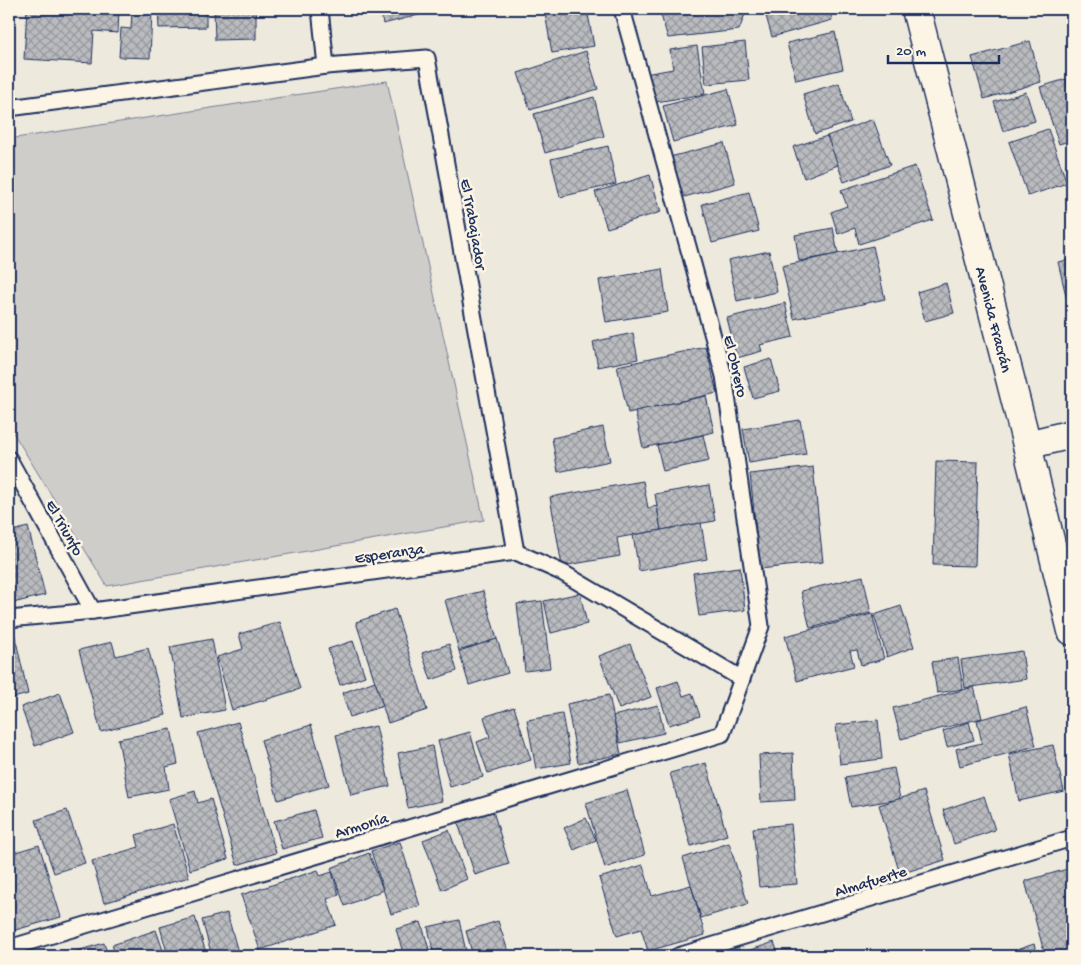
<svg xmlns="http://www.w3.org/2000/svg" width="1081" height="965" viewBox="0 0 1081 965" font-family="'Gochi Hand',sans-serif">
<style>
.green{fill:#cfcdca;stroke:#757e94}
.building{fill:url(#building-cross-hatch);stroke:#1b2f5e}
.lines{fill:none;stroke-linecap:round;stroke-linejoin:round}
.lane-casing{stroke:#1b2f5e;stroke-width:19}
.street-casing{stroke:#1b2f5e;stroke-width:31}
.secondary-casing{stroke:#1b2f5e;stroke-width:31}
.lane{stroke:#fcf5e5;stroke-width:15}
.street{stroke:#fcf5e5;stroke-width:28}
.secondary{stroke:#fcf5e5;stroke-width:28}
.labels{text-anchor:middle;stroke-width:5;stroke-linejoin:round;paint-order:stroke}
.street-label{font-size:16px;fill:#1b2f5e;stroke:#fcf5e5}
</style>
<defs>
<pattern id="building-cross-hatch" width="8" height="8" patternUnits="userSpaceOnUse" patternTransform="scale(1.25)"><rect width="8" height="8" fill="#babbbe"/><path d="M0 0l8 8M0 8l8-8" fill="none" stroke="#96989e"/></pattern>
</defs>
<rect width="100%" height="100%" fill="#eee9dd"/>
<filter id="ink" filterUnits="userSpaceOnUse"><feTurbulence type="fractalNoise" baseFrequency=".02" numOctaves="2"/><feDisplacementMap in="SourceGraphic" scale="10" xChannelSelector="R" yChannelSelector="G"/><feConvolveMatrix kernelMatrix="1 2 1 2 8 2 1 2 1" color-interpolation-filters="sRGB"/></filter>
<g filter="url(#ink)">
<polygon class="green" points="387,81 484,520 107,586 9,426 9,139"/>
<g class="building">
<polygon points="27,9 119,9 118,33 94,31 92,63 24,59"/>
<polygon points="158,9 206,9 206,27 159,28"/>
<polygon points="214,9 256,9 256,39 215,40"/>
<polygon points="380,9 442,9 383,24"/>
<polygon points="570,9 587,9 594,46 552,53 545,13"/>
<polygon points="659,9 747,9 739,30 668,38"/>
<polygon points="764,9 829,9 832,20 772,37"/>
<polygon points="132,11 152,12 150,58 119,57 121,28 131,29"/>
<polygon points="835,32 843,69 796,80 787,43"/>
<polygon points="1030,41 1041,82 984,99 972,57"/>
<polygon points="745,42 749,80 706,84 702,47"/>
<polygon points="697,46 705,94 650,103 645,74 673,69 670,50"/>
<polygon points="586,51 598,89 530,110 518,73"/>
<polygon points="1066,79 1072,100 1072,140 1059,144 1040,87"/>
<polygon points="839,83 851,122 815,134 803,94"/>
<polygon points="728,89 738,125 673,142 663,106"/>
<polygon points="1026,92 1035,121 1003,131 994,102"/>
<polygon points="594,97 604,136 545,153 534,114"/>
<polygon points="873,119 890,165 844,182 827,136"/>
<polygon points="1048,129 1067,183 1028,196 1009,142"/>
<polygon points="827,136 838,165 804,178 793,147"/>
<polygon points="724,143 735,183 677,199 666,158"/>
<polygon points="608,146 616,184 560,197 551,159"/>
<polygon points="915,166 933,220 859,244 855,228 838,234 831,212 847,206 841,190"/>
<polygon points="650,175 661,212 607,228 595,192"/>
<polygon points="749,192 759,231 712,243 702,204"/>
<polygon points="833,228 838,254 799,261 795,235"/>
<polygon points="873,246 885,299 794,319 782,266"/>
<polygon points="769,251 777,292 737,301 728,260"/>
<polygon points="1072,259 1072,298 1067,300 1058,262"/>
<polygon points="662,269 668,312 606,322 599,280"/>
<polygon points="946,283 954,313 925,321 917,292"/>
<polygon points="785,303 793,337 760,345 762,351 737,358 727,318"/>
<polygon points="633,333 638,359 598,367 593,342"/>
<polygon points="706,347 717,393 628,413 617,366"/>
<polygon points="771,359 780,391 753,398 744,367"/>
<polygon points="706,396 714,432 643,448 635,411"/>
<polygon points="800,420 806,454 749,463 743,429"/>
<polygon points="603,427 610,461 558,472 552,438"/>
<polygon points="703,435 709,461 663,471 657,445"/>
<polygon points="936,461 978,462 975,566 933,565"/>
<polygon points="813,467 823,562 760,569 750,474"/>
<polygon points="643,481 648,508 657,506 661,530 617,538 620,556 562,566 550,497"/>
<polygon points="709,485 715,521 661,530 655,494"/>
<polygon points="701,523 707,559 639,571 633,535"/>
<polygon points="28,527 45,595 9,604 9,532"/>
<polygon points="740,567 745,610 699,616 693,573"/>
<polygon points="863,576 871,613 810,628 801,591"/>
<polygon points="483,591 497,639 459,651 445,600"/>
<polygon points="580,593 587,624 551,633 544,601"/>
<polygon points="542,601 550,668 525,671 517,604"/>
<polygon points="901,606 914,647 887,657 874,615"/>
<polygon points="395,609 427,710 388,723 356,622"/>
<polygon points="872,614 884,659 861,665 857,650 850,651 854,666 797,681 785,636"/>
<polygon points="280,622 300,689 232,710 217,657 243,649 239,634"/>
<polygon points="14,632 28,694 9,699 9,633"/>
<polygon points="212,639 225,710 183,718 170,647"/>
<polygon points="497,639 508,673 469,685 459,651"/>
<polygon points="353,641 365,676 340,685 328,649"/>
<polygon points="112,642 116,656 148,648 166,715 101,732 79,650"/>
<polygon points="449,644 457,671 431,680 422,653"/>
<polygon points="630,644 651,697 619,709 599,656"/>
<polygon points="1022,651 1026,679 965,688 961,660"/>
<polygon points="958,658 963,689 937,693 932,662"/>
<polygon points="375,681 383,706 350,717 342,693"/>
<polygon points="678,681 683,696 692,693 700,716 669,725 657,688"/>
<polygon points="974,687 982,718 901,739 893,708"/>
<polygon points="60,693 74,732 35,746 21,707"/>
<polygon points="609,695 621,754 578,763 567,704"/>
<polygon points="658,705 664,733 620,743 613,716"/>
<polygon points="514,707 531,760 488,773 477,742 490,737 484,717"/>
<polygon points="1026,707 1036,746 960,766 956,749 982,743 977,720"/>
<polygon points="562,714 571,763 536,769 527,720"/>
<polygon points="878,720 882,759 840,764 836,725"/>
<polygon points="238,722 276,853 237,865 198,733"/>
<polygon points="969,722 974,740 947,747 943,731"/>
<polygon points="311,725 329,785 278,800 261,740"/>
<polygon points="376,726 390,786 351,795 336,735"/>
<polygon points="171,729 178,764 166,767 169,789 129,797 118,739"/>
<polygon points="470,732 483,777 450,787 438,741"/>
<polygon points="1053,745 1064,791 1019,801 1009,754"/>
<polygon points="432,746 442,801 408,808 398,753"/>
<polygon points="793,753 795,800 761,802 759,755"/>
<polygon points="706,763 727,835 691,846 670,773"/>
<polygon points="894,768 900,799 851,807 845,777"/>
<polygon points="627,790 645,855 605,868 586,803"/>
<polygon points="195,791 198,803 211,799 228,859 190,870 169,799"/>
<polygon points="924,791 945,860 900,874 879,805"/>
<polygon points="984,796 995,830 954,844 943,810"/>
<polygon points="67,810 85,863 54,873 36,820"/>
<polygon points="314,810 322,838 282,849 274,821"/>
<polygon points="493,811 509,864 475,875 458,823"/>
<polygon points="586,818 596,840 574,850 564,828"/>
<polygon points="173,824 189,877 104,903 92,861 139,847 136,835"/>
<polygon points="791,824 797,884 759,887 753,828"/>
<polygon points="449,830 467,879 442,890 423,840"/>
<polygon points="400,842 420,906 391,914 371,851"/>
<polygon points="729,843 748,904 701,918 683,858"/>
<polygon points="39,845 61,917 12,931 9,920 9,854"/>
<polygon points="369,853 383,890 345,906 331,868"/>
<polygon points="643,865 652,896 691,885 705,935 648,951 641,929 617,936 599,878"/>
<polygon points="1071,868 1072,874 1072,950 1045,956 1025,881"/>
<polygon points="318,870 320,876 332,872 339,895 327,899 336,925 260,950 241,895"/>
<polygon points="227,913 239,956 212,956 202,920"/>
<polygon points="195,917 207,956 168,956 160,927"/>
<polygon points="459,920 467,956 434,956 428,927"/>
<polygon points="498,921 509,954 502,956 473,956 466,931"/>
<polygon points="421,922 431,956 404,956 396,929"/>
<polygon points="156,930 165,956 116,956 112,945"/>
<polygon points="774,942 779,956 746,956 745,952"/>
<polygon points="104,943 108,956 71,956 70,953"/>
<polygon points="1034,944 1038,956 1006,956 1005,954"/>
<polygon points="739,949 741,956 712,956"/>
</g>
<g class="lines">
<defs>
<g id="lane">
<polyline points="320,9 326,66 427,58 516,552"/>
<polyline points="9,108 326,66"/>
<polyline points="9,459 93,611"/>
<polyline points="9,619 93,611 516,552 563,573 742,679"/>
<polyline points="9,948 722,734 761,626 724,376 622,9"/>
<polyline points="678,956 1072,838"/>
</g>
<polyline id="street" points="1027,445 1072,434"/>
<g id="secondary">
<path id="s1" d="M916 9 1027 445 1072 631"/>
</g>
</defs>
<use href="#lane" class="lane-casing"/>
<use href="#street" class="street-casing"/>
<use href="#secondary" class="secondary-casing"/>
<use href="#lane" class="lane"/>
<use href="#street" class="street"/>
<use href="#secondary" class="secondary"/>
</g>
</g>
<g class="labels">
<g class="street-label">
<text transform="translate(475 224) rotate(80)" y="6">El Trabajador</text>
<text dy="6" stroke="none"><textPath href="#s1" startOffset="320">Avenida Fracrán</textPath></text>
<text transform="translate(737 366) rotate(77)" y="6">El Obrero</text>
<text transform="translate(66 527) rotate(61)" y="6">El Triunfo</text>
<text transform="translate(389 552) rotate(-8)" y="6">Esperanza</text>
<text transform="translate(361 824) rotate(-17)" y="6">Armonía</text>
<text transform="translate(870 880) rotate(-17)" y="6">Almafuerte</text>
</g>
</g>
<rect width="1081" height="965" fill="none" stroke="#fcf5e5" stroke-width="30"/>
<rect x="15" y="15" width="1051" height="935" fill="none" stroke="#1b2f5e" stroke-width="2" filter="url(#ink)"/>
<path d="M888 55v8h111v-8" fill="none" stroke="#1b2f5e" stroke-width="2.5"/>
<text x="896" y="55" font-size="15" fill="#1b2f5e" stroke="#fcf5e5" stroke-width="4" paint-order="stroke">20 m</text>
</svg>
